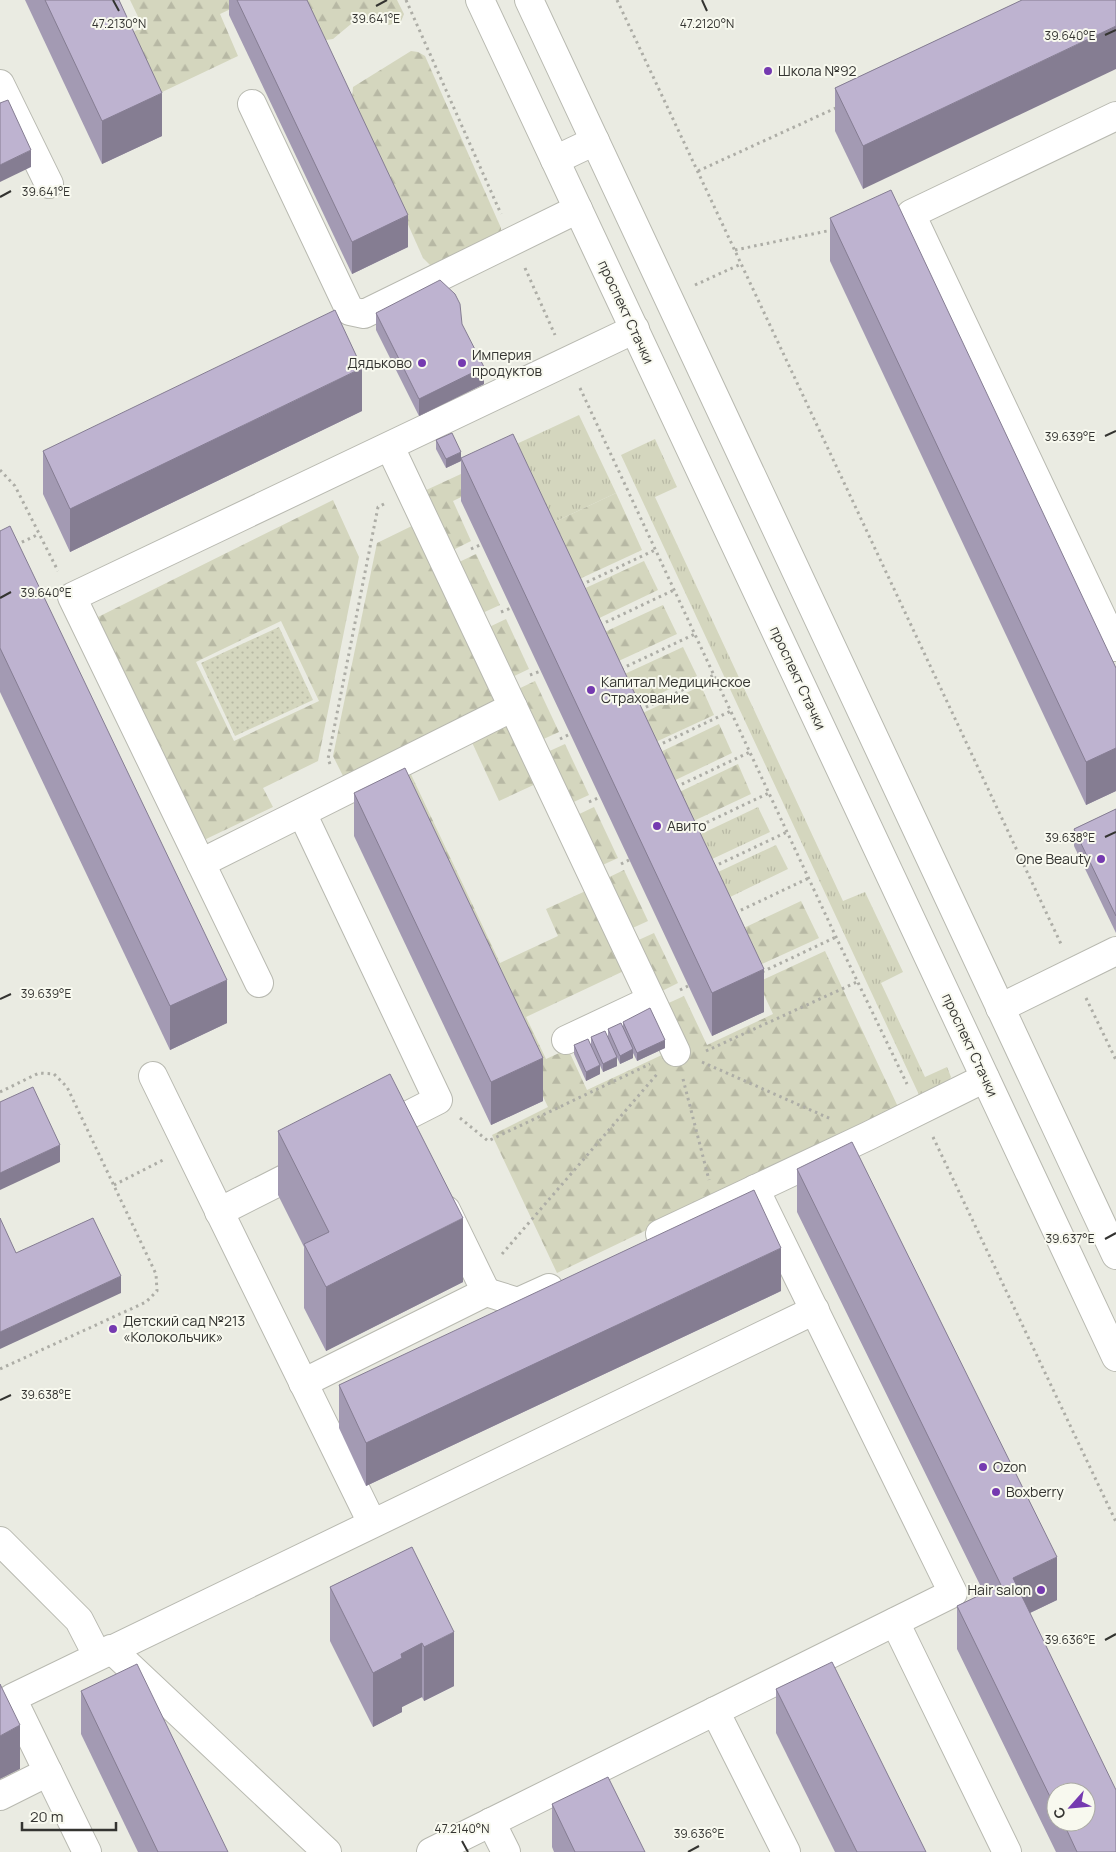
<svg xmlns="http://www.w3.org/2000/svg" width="1116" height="1852" viewBox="0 0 1116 1852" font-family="Manrope,sans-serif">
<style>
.grass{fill:url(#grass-tufts)}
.forest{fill:url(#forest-firs);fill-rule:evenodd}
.park{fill:url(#park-dots)}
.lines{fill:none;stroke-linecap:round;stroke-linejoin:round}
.minor-casing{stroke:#b8b9b0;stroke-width:30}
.major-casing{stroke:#b8b9b0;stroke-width:30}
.path{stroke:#adada6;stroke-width:3;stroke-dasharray:2.5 4;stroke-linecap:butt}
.minor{stroke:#fff;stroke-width:28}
.major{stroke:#fff;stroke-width:28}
.wall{fill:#a39ab3;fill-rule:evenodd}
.shaded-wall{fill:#857d92}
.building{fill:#beb3d0;stroke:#857d92}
.ticks{fill:none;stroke:#343431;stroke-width:2}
.poi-dot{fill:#753ab0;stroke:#f8f9ef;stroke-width:2}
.labels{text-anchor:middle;stroke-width:4;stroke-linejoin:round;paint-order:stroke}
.poi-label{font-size:14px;fill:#343431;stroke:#f8f9ef;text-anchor:start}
.street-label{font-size:14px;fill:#343431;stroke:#f8f9ef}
.ticks-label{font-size:12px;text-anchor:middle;fill:#343431;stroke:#f8f9ef;stroke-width:4;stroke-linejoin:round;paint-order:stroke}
</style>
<defs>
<pattern id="grass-tufts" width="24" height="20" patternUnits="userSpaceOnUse" patternTransform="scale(1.25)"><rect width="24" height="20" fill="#d4d6be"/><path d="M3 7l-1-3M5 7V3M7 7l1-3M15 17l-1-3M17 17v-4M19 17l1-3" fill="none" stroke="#b7b8a4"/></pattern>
<pattern id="forest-firs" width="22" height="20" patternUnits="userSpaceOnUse" patternTransform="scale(1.25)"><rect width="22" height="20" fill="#d4d6be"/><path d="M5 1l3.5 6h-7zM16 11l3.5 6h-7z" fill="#b7b8a4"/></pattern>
<pattern id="park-dots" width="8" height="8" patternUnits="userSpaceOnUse" patternTransform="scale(1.25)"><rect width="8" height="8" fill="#d4d6be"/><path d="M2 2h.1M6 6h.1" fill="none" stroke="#b7b8a4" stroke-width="1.8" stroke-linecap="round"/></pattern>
</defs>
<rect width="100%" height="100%" fill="#eaebe2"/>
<g class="grass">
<polygon points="579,415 616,493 546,526 510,447"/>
<polygon points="655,439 677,487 655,497 843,901 865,892 903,972 881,983 925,1077 947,1067 951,1077 947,1084 921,1099 621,455"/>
<polygon points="758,807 770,832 710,860 699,835"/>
<polygon points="776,845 788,869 728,898 716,873"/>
</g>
<g class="forest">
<polygon points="130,0 250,0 220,14 238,56 158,94 129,34 143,27"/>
<polygon points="299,0 397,0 404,14 401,21 389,25 374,19 351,24 333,39 319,41"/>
<polygon points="411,51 418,52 425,56 501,228 501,236 431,266 423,258 352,99 353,87"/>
<polygon points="502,455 511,473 453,501 471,541 449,552 422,492"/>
<polygon points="616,493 642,550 573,582 546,526"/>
<path d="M333 500 359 557 318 761 263 788 273 807 204 840 94 619ZM281 621 319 701 234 741 196 662Z"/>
<polygon points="418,523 502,702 345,780 333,756 377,543"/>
<polygon points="476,554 500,605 478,615 455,564"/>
<polygon points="644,561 658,590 591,622 577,592"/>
<polygon points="663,605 677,634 610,665 596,636"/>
<polygon points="506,619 529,669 508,679 485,629"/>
<polygon points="683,647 697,676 630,708 616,678"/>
<polygon points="535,681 559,732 537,742 514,691"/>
<polygon points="701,686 714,715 647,746 634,717"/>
<polygon points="510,719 540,782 499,801 470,738"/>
<polygon points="719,724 732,753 665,785 652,756"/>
<polygon points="565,744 589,795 567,805 543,754"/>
<polygon points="738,764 751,794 685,825 671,796"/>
<polygon points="408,768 500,963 558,936 546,909 590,889 628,969 526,1017 546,1059 568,1049 587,1090 681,1046 662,1006 684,996 707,1045 773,1014 758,982 825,951 899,1109 557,1273 492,1135 548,1107 390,776"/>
<polygon points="594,807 618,858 596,868 573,817"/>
<polygon points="624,870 648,921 626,931 603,880"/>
<polygon points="801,901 819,938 751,969 735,932"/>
<polygon points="654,933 678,983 656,994 632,943"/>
</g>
<polygon class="park" points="279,627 313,700 235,736 201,663"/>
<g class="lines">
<defs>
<g id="minor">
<polyline points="0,84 49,184"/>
<polyline points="252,104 350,311 364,314 578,209"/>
<polyline points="1116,116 911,214 1116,647"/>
<polyline points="390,447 676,1052"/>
<polyline points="302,813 438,1100 377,1131"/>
<polyline points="201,863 513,707"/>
<polyline points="259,983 72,597 635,329"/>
<polyline points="1000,1008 1116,951"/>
<polyline points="566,1040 651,1000"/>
<polyline points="153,1076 372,1523"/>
<polyline points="446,1210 486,1292"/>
<polyline points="219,1212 312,1165"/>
<polyline points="660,1234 868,1136 985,1078"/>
<polyline points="303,1383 486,1292 518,1302 549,1288"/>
<polyline points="0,1541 79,1620 97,1655"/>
<polyline points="895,1622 1007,1852"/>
<polyline points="111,1649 327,1852"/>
<polyline points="715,1711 786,1852"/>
<polyline points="48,1772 87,1852"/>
<polyline points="0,1796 48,1772 12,1698 815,1310"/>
<polyline points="491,1822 506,1852"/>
<polyline points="431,1852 953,1593 755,1189"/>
</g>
<g id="major">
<polyline points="480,0 1116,1357"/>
<polyline points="529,0 1116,1255"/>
<polyline points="555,160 595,141"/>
</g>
</defs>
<use href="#minor" class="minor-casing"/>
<use href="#major" class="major-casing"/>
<g class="path">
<polyline points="406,0 501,214"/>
<polyline points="617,0 1061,944"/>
<polyline points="698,171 838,107"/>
<polyline points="735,250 832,230"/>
<polyline points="525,268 555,335"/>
<polyline points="695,285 741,264"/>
<polyline points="580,388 836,937 907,1084"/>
<polyline points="0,470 15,486 58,571"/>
<polyline points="16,545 39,534"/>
<polyline points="471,549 482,544"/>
<polyline points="581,585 655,550"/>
<polyline points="501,612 511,608"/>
<polyline points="600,625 674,590"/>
<polyline points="621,669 695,634"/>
<polyline points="530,675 541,671"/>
<polyline points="640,710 714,675"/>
<polyline points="560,739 570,734"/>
<polyline points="657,746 731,711"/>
<polyline points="330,764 328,759 378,507 384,504"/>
<polyline points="676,787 750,752"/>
<polyline points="589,802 600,797"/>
<polyline points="695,828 769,793"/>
<polyline points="621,864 629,860"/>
<polyline points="713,867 787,832"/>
<polyline points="735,913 809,878"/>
<polyline points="762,972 836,937"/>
<polyline points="680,990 688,986"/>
<polyline points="1086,998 1116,1060"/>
<polyline points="706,1051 857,982"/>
<polyline points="702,1062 831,1119"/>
<polyline points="683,1079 709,1180"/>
<polyline points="0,1092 39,1073 54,1074 67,1087 156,1274 157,1291 146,1302 0,1369"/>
<polyline points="460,1118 488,1141 650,1064"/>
<polyline points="933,1137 1116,1522"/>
<polyline points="114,1185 163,1160"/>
<polyline points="502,1254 658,1073"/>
</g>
<use href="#minor" class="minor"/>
<use href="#major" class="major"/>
</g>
<g class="wall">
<polygon points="25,0 119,0 162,136 102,164"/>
<polygon points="229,0 307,0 408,247 352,274 229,15"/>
<polygon points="1022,0 863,189 835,131 835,88"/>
<polygon points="830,218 1116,668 1116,791 1086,805 830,261"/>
<polygon points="376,313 462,324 484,384 419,416 376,330"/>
<polygon points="362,411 70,552 43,494 43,451"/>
<polygon points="436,440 461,461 446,468 436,449"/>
<polygon points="461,458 764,1012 712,1036 461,501"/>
<polygon points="0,531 227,1023 170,1050 0,692"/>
<polygon points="354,793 543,1101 491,1125 354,836"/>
<polygon points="1116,809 1116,933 1074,846 1074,829"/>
<polygon points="623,1022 665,1048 637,1061 633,1053 633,1058 620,1064 608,1038 608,1029 623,1026"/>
<polygon points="591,1037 617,1066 603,1072 591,1046"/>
<polygon points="574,1045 600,1074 586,1081 574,1054"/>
<polygon points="278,1131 463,1282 326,1351 304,1308 304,1247 278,1195"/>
<path d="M797 1169 1057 1600 1030 1613 1116 1852H1056L957 1649V1606L984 1593 797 1212ZM1056 1792 1086 1822H1056Z"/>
<polygon points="781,1291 366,1486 339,1428 339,1385"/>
<polygon points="412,1547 454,1686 424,1701 422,1697 402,1707 402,1712 373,1727 330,1641 330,1587"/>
<polygon points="776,1689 926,1852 835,1852 776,1733"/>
<polygon points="81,1691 228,1852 138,1852 81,1734"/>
<polygon points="552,1804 645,1852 554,1852 552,1847"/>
</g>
<g class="shaded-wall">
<polygon points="1116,26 1116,69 863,189 863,146"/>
<polygon points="162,93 162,136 102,164 102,121"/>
<polygon points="31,150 31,167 0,182 0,165"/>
<polygon points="408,215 408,247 352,274 352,242"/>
<polygon points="484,367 484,384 419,416 419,399"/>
<polygon points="362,368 362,411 70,552 70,509"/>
<polygon points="461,452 461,461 446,468 446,459"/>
<polygon points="1116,748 1116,791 1086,805 1086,762"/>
<polygon points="764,969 764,1012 712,1036 712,993"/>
<polygon points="227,980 227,1023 170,1050 170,1006"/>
<polygon points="665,1040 665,1048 637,1061 637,1053"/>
<polygon points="633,1049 633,1058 620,1064 620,1056"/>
<polygon points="617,1057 617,1066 603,1072 603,1064"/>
<polygon points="543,1058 543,1101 491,1125 491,1082"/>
<polygon points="600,1065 600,1074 586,1081 586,1072"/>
<polygon points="60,1145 60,1162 0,1190 0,1173"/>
<polygon points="463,1218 463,1282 326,1351 326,1287"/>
<polygon points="781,1248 781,1291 366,1486 366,1443"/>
<polygon points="121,1276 121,1293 0,1349 0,1332"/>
<polygon points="1057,1557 1057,1600 1013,1621 1013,1578"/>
<polygon points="454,1632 454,1686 424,1701 424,1647"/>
<polygon points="422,1643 422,1697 402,1707 402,1712 373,1727 373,1673 401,1654"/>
<polygon points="20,1725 20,1769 0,1779 0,1736"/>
</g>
<g class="building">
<polygon points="45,0 119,0 162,93 102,121"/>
<polygon points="237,0 307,0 408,215 352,242"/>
<polygon points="1022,0 1116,0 1116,26 863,146 835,88"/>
<polygon points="8,100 31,150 0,165 0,103"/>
<polygon points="891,190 1116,668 1116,748 1086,762 830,218"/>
<polygon points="440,280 455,294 460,304 462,324 484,367 419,399 376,313"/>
<polygon points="335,310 362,368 70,509 43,451"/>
<polygon points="452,433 461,452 446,459 436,440"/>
<polygon points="513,434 764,969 712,993 461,458"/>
<polygon points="10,526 227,980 170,1006 0,648 0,531"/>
<polygon points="405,768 543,1058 491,1082 354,793"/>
<polygon points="1116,809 1116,916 1074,829"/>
<polygon points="650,1008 665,1040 637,1053 623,1022"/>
<polygon points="621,1023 633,1049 620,1056 608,1029"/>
<polygon points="605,1031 617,1057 603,1064 591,1037"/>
<polygon points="588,1039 600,1065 586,1072 574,1045"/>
<polygon points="390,1074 463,1218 326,1287 304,1244 329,1232 278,1131"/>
<polygon points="33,1087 60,1145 0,1173 0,1102"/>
<polygon points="852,1142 1057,1557 1013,1578 1116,1790 1116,1852 1077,1852 1063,1822 1086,1822 1086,1792 1056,1792 1056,1809 957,1606 1001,1585 797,1169"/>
<polygon points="754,1190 781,1248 366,1443 339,1385"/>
<polygon points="0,1218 16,1253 93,1218 121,1276 0,1332"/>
<polygon points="412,1547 454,1632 424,1647 422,1643 401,1654 402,1658 373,1673 330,1587"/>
<polygon points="832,1662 926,1852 857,1852 776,1689"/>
<polygon points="137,1664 228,1852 158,1852 81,1691"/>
<polygon points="0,1684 20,1725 0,1736"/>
<polygon points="608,1777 645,1852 575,1852 552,1804"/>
</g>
<path class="ticks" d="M113 0 119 11M702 0 707 11M376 6 387 0M1105 35 1116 30M0 197 11 191M1105 436 1116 431M0 598 11 592M1105 837 1116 832M0 999 11 994M1105 1239 1116 1233M0 1400 11 1395M1105 1640 1116 1634M462 1841 468 1852M688 1852 699 1846"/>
<g class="poi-dot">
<circle cx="768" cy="71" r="5"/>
<circle cx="422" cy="363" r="5"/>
<circle cx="462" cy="363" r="5"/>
<circle cx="591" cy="690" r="5"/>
<circle cx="657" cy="826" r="5"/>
<circle cx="1101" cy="859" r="5"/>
<circle cx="113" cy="1329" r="5"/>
<circle cx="983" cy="1467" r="5"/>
<circle cx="996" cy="1492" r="5"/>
<circle cx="1041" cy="1590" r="5"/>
</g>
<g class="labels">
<g class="poi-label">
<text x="778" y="76">Школа №92</text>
<text x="472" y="360">Империя<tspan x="472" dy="16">продуктов</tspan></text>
<text x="412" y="368" text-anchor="end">Дядьково</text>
<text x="601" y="687">Капитал Медицинское<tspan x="601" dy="16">Страхование</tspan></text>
<text x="667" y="831">Авито</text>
<text x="1091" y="864" text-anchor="end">One Beauty</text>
<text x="123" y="1326">Детский сад №213<tspan x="123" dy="16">«Колокольчик»</tspan></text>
<text x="993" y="1472">Ozon</text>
<text x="1006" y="1497">Boxberry</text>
<text x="1031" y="1595" text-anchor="end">Hair salon</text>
</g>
<g class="street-label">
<text transform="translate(626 312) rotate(65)" y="5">проспект Стачки</text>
<text transform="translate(798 678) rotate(65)" y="5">проспект Стачки</text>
<text transform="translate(970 1045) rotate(65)" y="5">проспект Стачки</text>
</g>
</g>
<g class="ticks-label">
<text x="376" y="23">39.641°E</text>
<text x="119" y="28">47.2130°N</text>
<text x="707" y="28">47.2120°N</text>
<text x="1070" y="40">39.640°E</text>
<text x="46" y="196">39.641°E</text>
<text x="1070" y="441">39.639°E</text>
<text x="46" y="597">39.640°E</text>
<text x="1070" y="842">39.638°E</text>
<text x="46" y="998">39.639°E</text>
<text x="1070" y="1243">39.637°E</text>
<text x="46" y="1399">39.638°E</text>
<text x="1070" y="1644">39.636°E</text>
<text x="462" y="1833">47.2140°N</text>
<text x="699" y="1838">39.636°E</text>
</g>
<g transform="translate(1071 1807) rotate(243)"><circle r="24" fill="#f8f9ef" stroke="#aaaaa3"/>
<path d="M0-4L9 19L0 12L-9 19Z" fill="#753ab0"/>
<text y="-8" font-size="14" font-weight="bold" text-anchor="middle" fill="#343431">С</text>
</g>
<path d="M22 1822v8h94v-8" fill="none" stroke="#343431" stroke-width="2.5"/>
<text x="30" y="1822" font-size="15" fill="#343431" stroke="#f8f9ef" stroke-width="4" paint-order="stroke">20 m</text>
</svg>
